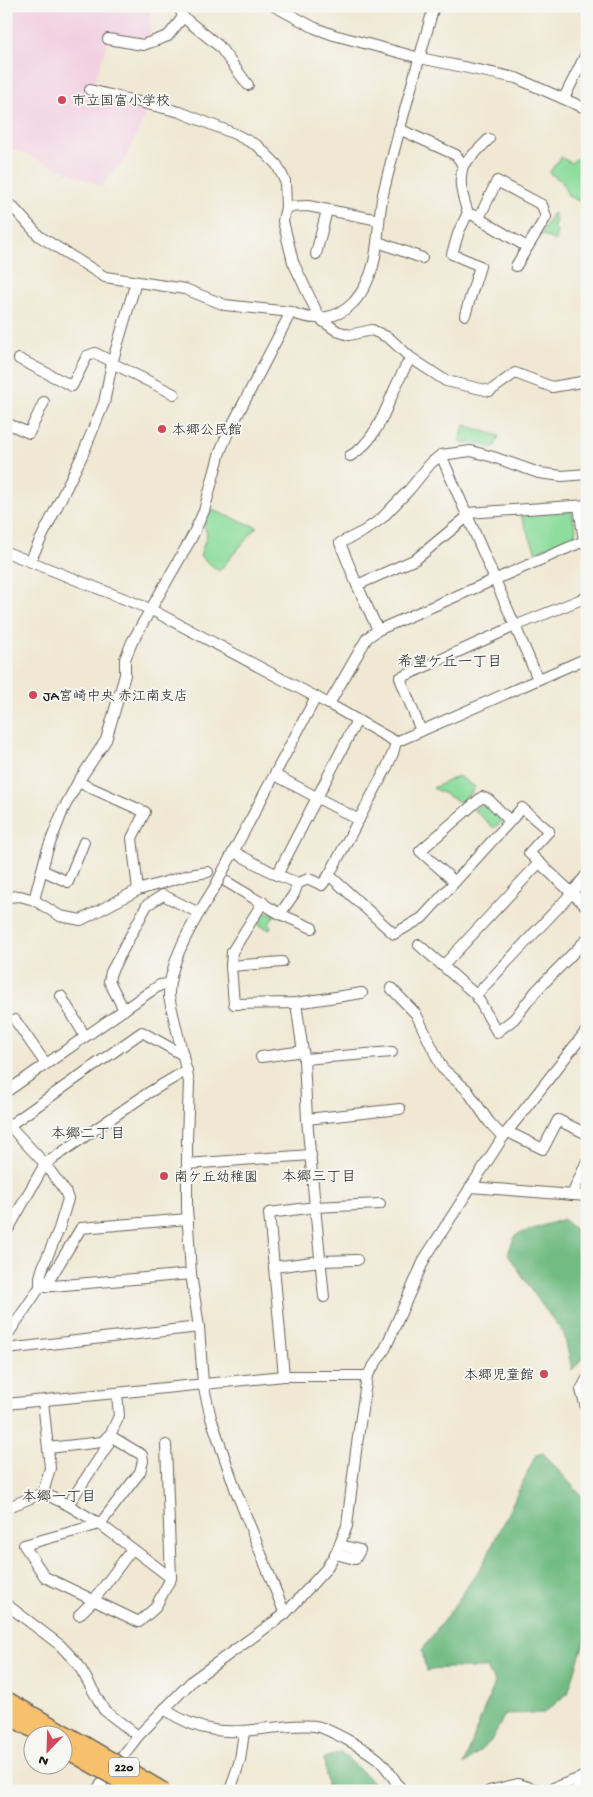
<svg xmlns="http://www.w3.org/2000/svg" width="593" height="1797" viewBox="0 0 593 1797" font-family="'Gochi Hand','Klee One',sans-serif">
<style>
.built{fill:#f2cfe1}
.green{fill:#8ddd9d;stroke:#547c5c}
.forest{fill:#72bc84;stroke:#476c50}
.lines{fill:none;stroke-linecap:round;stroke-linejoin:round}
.minor-casing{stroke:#66635c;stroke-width:12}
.highway-casing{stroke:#66635c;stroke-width:18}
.minor{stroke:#fff;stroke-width:10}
.highway{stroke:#f7c06c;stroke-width:15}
.minor-bridge-casing{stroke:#66635c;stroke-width:12;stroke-linecap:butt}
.highway-bridge-casing{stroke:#66635c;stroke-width:18;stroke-linecap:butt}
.minor-bridge{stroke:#fff;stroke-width:10}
.highway-bridge{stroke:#f7c06c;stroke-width:15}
.poi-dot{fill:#d1495b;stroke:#f6f6f2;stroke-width:2}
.labels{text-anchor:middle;stroke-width:4;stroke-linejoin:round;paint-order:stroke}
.shield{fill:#f6f6f2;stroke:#5d5d5c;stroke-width:1}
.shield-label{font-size:12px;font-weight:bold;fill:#1c1c1c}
.poi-label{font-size:14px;fill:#1c1c1c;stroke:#f6f6f2;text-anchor:start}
.neighbourhood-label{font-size:15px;fill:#1c1c1c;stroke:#f6f6f2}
</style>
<rect width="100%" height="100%" fill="#f6f6f2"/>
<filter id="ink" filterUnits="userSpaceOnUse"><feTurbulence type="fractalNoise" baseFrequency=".02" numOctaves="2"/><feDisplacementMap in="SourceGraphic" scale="10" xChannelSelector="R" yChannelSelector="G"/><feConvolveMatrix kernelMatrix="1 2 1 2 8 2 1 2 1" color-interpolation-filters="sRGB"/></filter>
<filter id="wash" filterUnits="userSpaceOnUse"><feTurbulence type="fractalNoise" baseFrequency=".0096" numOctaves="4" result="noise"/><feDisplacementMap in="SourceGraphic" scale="20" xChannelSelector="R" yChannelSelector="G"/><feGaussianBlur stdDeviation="1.12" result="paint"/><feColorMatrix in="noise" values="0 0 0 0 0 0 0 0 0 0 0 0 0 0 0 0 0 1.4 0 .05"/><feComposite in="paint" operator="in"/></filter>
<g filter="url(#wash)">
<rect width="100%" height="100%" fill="#f0e8d3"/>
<polygon class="built" points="6,6 150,6 150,36 147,40 110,34 91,93 145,108 147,112 125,160 101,186 6,146"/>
<g class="green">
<polygon points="587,150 587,205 568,196 562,181 549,173 561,157 571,163"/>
<polygon points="553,213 556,220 554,226 557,231 555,241 541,234"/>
<polygon points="465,425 499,436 494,448 478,444 459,442"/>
<polygon points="209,509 257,527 219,571 200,556 207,535 204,522"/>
<polygon points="518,509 571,510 576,529 574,536 536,552"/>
<polygon points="458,776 475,787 470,794 460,802 433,788"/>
<polygon points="484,802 503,821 494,828 474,810"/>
<polygon points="265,913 276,913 269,924 271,927 270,930 258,924 262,915"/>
</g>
<g class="forest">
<polygon points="563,1219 587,1240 587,1353 572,1370 564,1334 539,1301 508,1254 515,1235"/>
<polygon points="543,1453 587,1502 587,1633 568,1693 544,1713 505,1714 492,1740 464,1765 481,1717 495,1683 487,1668 444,1668 426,1671 422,1650 457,1602 484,1562 536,1455"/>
<polygon points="341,1752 382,1791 331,1791 327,1786 324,1758"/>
</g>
</g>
<g filter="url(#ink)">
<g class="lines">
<defs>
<g id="minor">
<polyline points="179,6 183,17 219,46 248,85"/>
<polyline points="274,6 315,28 334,35 420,58 516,78 587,109"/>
<polyline points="108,39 143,45 168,36 183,17"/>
<polyline points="90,90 180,112 235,134 258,146 277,165 285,181 286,207"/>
<polyline points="564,98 587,52"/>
<path d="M399 129 456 155 463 165C458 184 462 194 468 213L459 231 452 254 480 266 465 315"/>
<polyline points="463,165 489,139"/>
<path d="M6 204 12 206 39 236 105 277 185 289 225 305 291 312C313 322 337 320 354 302 384 267 374 230 384 190 399 128 417 67 434 6"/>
<polyline points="473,215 527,247"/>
<polyline points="479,218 497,181 542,205 546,217 516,266"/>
<polyline points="379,220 308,206 286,207 283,221 293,262 320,319 337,331 349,335 372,330 389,338 411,358 446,381 490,391 515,373 552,387 587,381"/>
<polyline points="378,242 422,258"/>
<polyline points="316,254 327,210"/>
<polyline points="19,359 72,386 87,356 95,353 113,362"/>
<polyline points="112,363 174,394"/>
<polyline points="6,423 29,433 44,402"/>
<polyline points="441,455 538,679"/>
<path d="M350 456C355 453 361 449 365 444 386 422 393 383 411 358"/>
<polyline points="467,513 587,505"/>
<polyline points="6,552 150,609 329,704 396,742 587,658"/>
<polyline points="30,561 82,456 104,403 112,363 136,282"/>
<polyline points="357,585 416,559 467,517"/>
<polyline points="378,630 357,585 340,543 364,531 382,518 409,490 431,463 441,455 471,451 493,457 539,473 562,476 587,474"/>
<polyline points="329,704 367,638 378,630 584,541 579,506"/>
<polyline points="421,731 400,678 515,626 587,597"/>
<polyline points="275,775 359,820"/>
<polyline points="78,782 145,812 132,838 138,890"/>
<polyline points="234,852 277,875 298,883 309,879 322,885 329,875 387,767 393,753 396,742"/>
<polyline points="42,870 68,882 84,842"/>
<polyline points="223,871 316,697"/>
<polyline points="277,875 357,720"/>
<polyline points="329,875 394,934 422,918 522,808 549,831 529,853 587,907"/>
<polyline points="454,881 420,851 482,797 489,800 510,821"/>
<polyline points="227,882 280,914 312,928"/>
<path d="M216 885C197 916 168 960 169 997L189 1082 187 1140V1208L191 1274 199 1327 203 1384 211 1418 236 1491 285 1614"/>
<polyline points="6,897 20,896 34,900 60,916 81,920 138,890 189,875 208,872"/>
<polyline points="34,900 47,851 63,810 78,782 106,740 125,675 125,659 132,642 192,537 204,511 220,452 227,435 291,312"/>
<polyline points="263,902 232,952 231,966 234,1004 296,1003 362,993"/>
<polyline points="280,914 294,894 298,883"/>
<polyline points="419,945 476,995 497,1032 514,1019 536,991 587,939"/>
<polyline points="231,966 282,962"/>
<polyline points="443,966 539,863"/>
<polyline points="391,988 416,1014 442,1068 467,1090 489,1122 503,1137"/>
<polyline points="476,995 571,894 587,874"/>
<polyline points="61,996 85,1036"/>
<polyline points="124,1010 109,981 111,972 147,905 163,895 199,913"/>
<polyline points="15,1020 46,1064"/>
<polyline points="261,1057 303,1051"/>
<polyline points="304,1059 392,1052"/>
<polyline points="6,1092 148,993 160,985 168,984"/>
<polyline points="307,1119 400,1109"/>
<polyline points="6,1122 45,1164 65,1191 68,1199 59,1229 43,1267 40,1277 40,1287 6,1337"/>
<polyline points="10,1125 142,1032 183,1055"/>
<polyline points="508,1132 543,1149 558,1120 587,1134"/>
<polyline points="187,1164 311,1155"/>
<polyline points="470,1187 587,1196"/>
<polyline points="572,1195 587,1161"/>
<polyline points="6,1233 45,1164 148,1093 187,1070"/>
<polyline points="274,1267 320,1261 357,1260"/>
<polyline points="41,1287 191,1274"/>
<polyline points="45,1287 81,1228 188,1219"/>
<polyline points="324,1297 315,1207 380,1204"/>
<polyline points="6,1349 199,1327"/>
<polyline points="284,1376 269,1213 315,1207 307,1119 304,1059 296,1003"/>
<polyline points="587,1379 581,1390 587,1411"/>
<polyline points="6,1404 284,1376 367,1376"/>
<polyline points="166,1445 171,1578"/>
<polyline points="48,1448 102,1442 111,1433 119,1416 117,1394"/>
<polyline points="43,1493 68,1505 100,1524 140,1472 143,1461 142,1455 112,1437"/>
<polyline points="68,1505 108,1445"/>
<polyline points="6,1508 43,1493 50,1468 43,1401"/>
<polygon points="100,1524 171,1578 155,1608 139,1622 45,1577 24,1545"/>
<polyline points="335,1554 355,1559 360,1550 340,1545"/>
<polyline points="6,1604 60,1645 78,1664 104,1710 138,1736"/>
<polyline points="79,1615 94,1600 132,1549"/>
<path d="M164 1709C201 1734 227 1734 269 1728 284 1727 301 1724 315 1726 328 1728 369 1751 379 1760 388 1768 395 1781 402 1791"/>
<polyline points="96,1791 138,1736 193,1680 285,1614 326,1569 337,1551 347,1526 356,1451 367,1376 385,1349 425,1258 503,1137 587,1030"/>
<polyline points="230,1791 240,1760 244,1732"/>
<polyline points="489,1791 518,1784 541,1791"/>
<polyline points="545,1791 581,1778 587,1774"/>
<polyline points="576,1791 581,1778"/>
</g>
<g id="highway">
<polyline points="6,1699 84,1744"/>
<polyline points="6,1715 40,1734"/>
<polyline points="62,1748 73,1754"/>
</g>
</defs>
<use href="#minor" class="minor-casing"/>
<use href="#highway" class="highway-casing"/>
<use href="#minor" class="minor"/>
<use href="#highway" class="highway"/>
<defs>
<polyline id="minor-bridge" points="216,885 223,871"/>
<g id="highway-bridge">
<polyline points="84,1744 164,1791"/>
<polyline points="73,1754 137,1791"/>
</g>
</defs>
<use href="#minor-bridge" class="minor-bridge-casing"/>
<use href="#highway-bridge" class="highway-bridge-casing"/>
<use href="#minor-bridge" class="minor-bridge"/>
<use href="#highway-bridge" class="highway-bridge"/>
</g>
</g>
<g class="poi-dot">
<circle cx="62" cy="100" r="5"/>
<circle cx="162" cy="429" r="5"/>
<circle cx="33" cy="695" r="5"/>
<circle cx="164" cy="1176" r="5"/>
<circle cx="544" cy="1374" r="5"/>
</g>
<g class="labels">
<rect class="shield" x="109" y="1757.5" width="30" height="19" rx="4"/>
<g class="shield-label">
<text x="124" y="1771">220</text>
</g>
<g class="poi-label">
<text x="72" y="105">市立国富小学校</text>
<text x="172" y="434">本郷公民館</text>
<text x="43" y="700">JA宮崎中央 赤江南支店</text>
<text x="174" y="1181">南ケ丘幼稚園</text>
<text x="534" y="1379" text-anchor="end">本郷児童館</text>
</g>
<g class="neighbourhood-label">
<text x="450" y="666">希望ケ丘一丁目</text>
<text x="88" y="1138">本郷二丁目</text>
<text x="319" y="1181">本郷三丁目</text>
<text x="59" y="1501">本郷一丁目</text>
</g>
</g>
<rect width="593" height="1797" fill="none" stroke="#f6f6f2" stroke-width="25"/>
<g transform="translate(48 1750) rotate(203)"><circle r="24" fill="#f6f6f2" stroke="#9f9f9c"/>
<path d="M0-4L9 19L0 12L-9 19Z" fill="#d1495b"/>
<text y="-8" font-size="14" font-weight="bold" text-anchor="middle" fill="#1c1c1c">N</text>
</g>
</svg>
